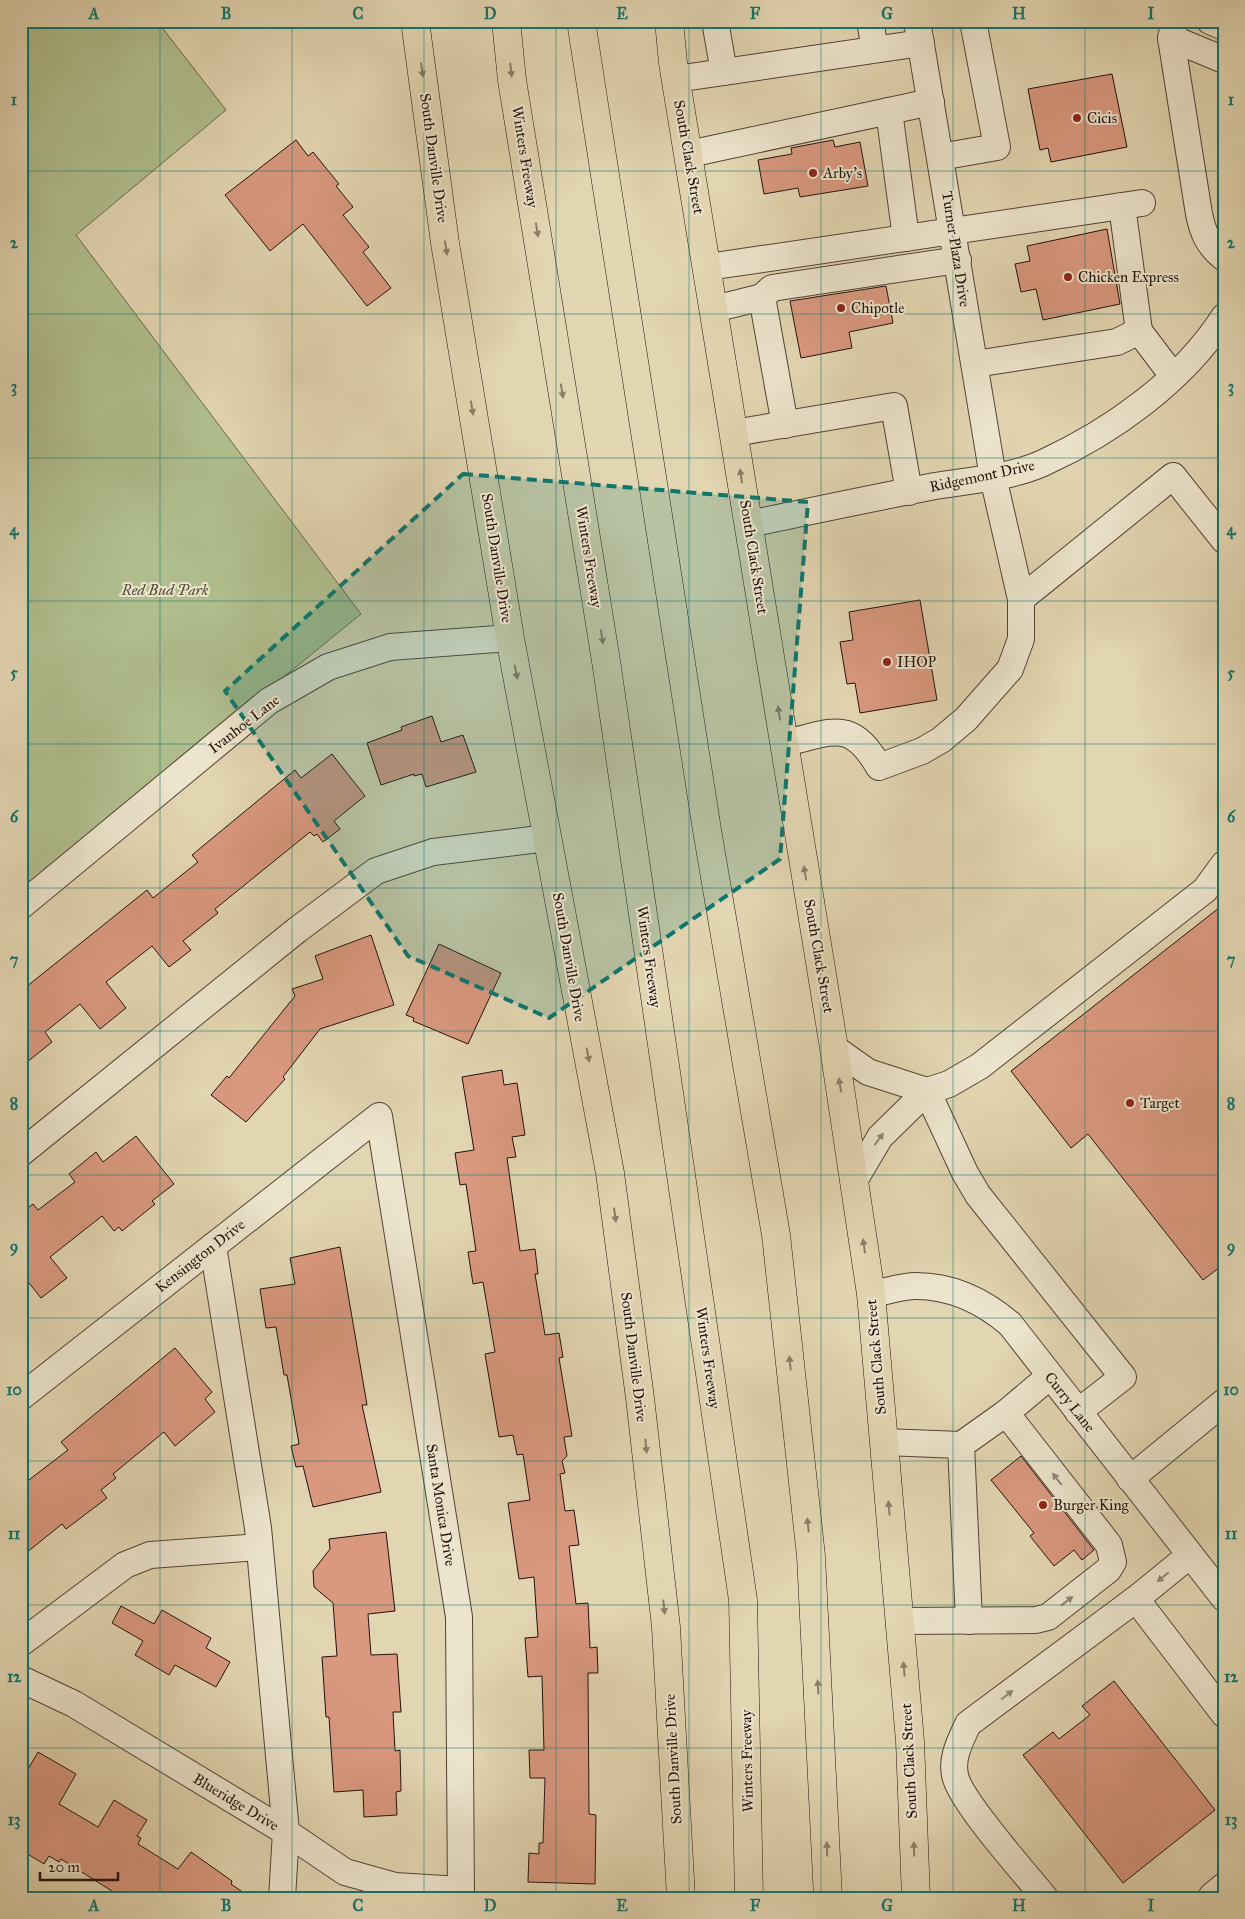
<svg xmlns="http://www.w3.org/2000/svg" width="1245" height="1919" viewBox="0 0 1245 1919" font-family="'IM FELL Great Primer',serif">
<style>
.park{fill:#b0be8e;stroke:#6a684d}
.building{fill:#d9987f;stroke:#23120c}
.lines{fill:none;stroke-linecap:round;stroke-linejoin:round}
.minor-casing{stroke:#534335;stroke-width:28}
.major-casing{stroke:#23120c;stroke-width:29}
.highway-casing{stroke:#23120c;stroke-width:29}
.minor{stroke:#ece4cc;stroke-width:26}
.major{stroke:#e2d5b1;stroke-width:28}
.highway{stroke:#e2d5b1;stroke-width:28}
.oneway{fill:#8c7d67}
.oneway2{fill:#928676}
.marked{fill:#0f766e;fill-opacity:0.2;stroke:#0f766e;stroke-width:4;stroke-dasharray:10 6;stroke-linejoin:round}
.grid{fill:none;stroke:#0f766e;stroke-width:1;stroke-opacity:0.55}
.poi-dot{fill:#8f2418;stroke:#ece4cc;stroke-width:2}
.labels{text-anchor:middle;stroke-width:4;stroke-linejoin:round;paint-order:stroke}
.poi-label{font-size:15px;fill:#23120c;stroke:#ece4cc;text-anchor:start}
.street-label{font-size:15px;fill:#23120c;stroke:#ece4cc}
.park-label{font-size:15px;font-style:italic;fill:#544e3a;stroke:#ece4cc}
.neatline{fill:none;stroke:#0f766e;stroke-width:2}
.grid-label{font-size:16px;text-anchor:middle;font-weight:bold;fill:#0f766e}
</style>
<rect width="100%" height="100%" fill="#e2d5b1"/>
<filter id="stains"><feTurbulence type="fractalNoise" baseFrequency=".004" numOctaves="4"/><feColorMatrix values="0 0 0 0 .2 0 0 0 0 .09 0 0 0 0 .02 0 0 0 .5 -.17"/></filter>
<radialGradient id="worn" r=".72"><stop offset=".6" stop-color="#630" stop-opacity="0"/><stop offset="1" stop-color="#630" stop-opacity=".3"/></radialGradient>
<polygon class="park" points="21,21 157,21 226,110 76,235 361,614 21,891"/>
<g class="building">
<polygon points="1112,74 1127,147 1051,162 1048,148 1040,150 1028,89"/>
<polygon points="296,140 308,156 313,152 339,184 336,186 353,207 343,215 369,247 363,252 391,288 367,306 303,224 270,251 225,195"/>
<polygon points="833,140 835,147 860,142 868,186 800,197 798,188 764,194 758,160 792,154 791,148"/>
<polygon points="1107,229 1120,304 1043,320 1036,289 1021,292 1015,264 1030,261 1027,246"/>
<polygon points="886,286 893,323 849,332 852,348 801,358 790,301"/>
<polygon points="920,600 937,700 860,713 855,683 847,684 840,642 853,640 849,612"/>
<polygon points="432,716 441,742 463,735 476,772 426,787 422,774 414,776 414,774 381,785 367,743 402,730 401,727"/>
<polygon points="332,754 365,796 334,821 340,829 323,842 317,834 314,836 310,832 215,909 218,913 183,941 191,950 169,967 152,946 106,982 126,1008 100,1029 80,1004 45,1032 52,1042 21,1067 21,991 147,890 153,898 198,862 192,855 295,770 301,778"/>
<polygon points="1224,904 1224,1264 1203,1280 1088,1134 1071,1148 1011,1071"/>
<polygon points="371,935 394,1005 320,1029 283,1077 285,1079 246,1122 211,1095 227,1076 229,1078 295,996 292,989 323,979 315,956"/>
<polygon points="439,944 501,973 468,1044 413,1021 414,1018 406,1015"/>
<polygon points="502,1070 504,1085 517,1083 525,1135 512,1137 516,1157 507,1158 520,1251 535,1249 538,1274 535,1274 545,1335 559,1333 563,1357 559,1358 572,1436 564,1437 567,1456 562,1461 565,1473 560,1474 565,1511 574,1510 579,1545 569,1546 576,1604 588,1603 590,1648 597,1647 598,1673 588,1673 589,1814 596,1815 595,1884 528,1882 529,1853 539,1854 539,1843 543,1843 545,1778 530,1778 529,1750 544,1750 542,1676 528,1677 525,1638 538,1637 534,1577 519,1579 508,1503 530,1500 523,1454 517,1455 513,1435 499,1437 485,1354 495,1352 483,1282 473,1284 468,1252 476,1251 466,1184 460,1185 455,1153 474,1150 462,1077"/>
<polygon points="136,1136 174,1184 152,1201 155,1204 122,1231 119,1227 114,1231 102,1216 50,1257 67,1278 41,1298 21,1273 21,1213 33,1204 38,1210 75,1182 69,1174 96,1152 103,1162"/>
<polygon points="340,1247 367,1405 362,1405 381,1492 313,1507 303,1466 296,1467 291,1446 299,1444 287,1375 284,1375 276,1327 266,1328 260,1289 295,1284 290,1258"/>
<polygon points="175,1348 212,1392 205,1399 215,1412 175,1446 164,1432 113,1474 116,1478 101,1490 107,1498 66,1529 62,1524 21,1557 21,1486 68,1450 61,1442"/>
<polygon points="1021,1456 1094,1550 1082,1560 1074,1550 1054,1566 1030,1536 1034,1533 991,1480"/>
<polygon points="386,1532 395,1611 368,1614 371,1655 397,1654 401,1712 393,1712 395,1751 400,1750 401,1791 396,1792 397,1815 364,1817 363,1790 334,1792 329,1717 326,1717 322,1657 337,1656 333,1603 314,1587 313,1571 330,1549 329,1539"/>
<polygon points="121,1606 154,1624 162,1610 211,1638 206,1648 230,1662 216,1687 175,1665 169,1675 135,1655 143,1641 112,1623"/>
<polygon points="1114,1681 1215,1810 1123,1883 1023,1755 1053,1732 1059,1739 1090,1715 1082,1706"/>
<polygon points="38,1752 76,1774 59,1804 98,1827 114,1800 147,1820 137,1836 141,1838 138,1844 178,1869 191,1852 232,1881 231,1884 251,1898 123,1898 61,1859 59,1862 49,1856 44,1864 21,1850 21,1781"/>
</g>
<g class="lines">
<defs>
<g id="minor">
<polyline points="715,21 724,72"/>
<polyline points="870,21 875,49"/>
<path d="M1175 21 1171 38 1199 214C1203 233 1208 245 1224 258"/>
<polyline points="1210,21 1224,27"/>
<polyline points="1171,38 1224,60"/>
<polyline points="676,79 921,43"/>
<polyline points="889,111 906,238"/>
<polyline points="689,154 931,102"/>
<polyline points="940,157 997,147 973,21"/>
<polyline points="708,267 1142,203"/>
<polyline points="762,297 772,288 958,260"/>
<polyline points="714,309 762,297 785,425"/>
<polyline points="1139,331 1173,376"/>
<polyline points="975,364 1117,342 1139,331 1122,206"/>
<polyline points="734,433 894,406 909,492"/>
<path d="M749 524C811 511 873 498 935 486 971 480 1010 478 1043 463 1111 432 1183 381 1224 317"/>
<polyline points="1021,599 1173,476 1224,540"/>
<path d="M784 743C833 733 850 717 879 767L922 751 941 740 966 719 1010 669 1021 639V599L993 477 917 21"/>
<polyline points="21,906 269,701 328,667 390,647 510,638"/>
<polyline points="834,1048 868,1072 927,1091 965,1173 978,1195 1123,1377 1078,1412"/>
<polyline points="21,1153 297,930 376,871 433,852 547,838"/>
<polyline points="854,1181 880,1137 927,1091 949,1084 980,1066 1205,890 1224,864"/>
<polyline points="213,1246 258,1528 286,1832 282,1898"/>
<path d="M871 1294C885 1292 901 1286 916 1286 953 1286 983 1301 1010 1324L1224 1598"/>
<polyline points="21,1397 379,1116 459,1617 461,1898"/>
<polyline points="884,1442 961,1445"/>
<polyline points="1130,1479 1224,1402"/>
<polyline points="1136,1599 1224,1714"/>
<polyline points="899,1621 1036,1620 1048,1617 1108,1570 1113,1562 1109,1545 1006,1413"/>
<polyline points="969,1621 961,1445 1006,1413 1050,1376"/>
<polyline points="21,1643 125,1565 150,1555 259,1547"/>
<polyline points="21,1679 74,1704 286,1832 345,1872 395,1886 461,1890"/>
<polyline points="1212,1896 1224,1886"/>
<path d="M1045 1898C1026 1874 959 1800 955 1775 951 1757 961 1740 968 1724L1136 1599 1190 1555"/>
</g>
<g id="major">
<polyline points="415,21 445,243 510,638 610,1173 640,1398 666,1627 681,1898"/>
<polyline points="669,21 673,63 834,1048 871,1294 910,1741 916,1898"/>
</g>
<g id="highway">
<polyline points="506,21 512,80 606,661 743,1600 749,1898"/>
<polyline points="581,21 707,830 776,1235 811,1556 828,1898"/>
</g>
</defs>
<use href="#minor" class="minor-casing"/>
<use href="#major" class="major-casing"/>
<use href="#highway" class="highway-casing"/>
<use href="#minor" class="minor"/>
<use href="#major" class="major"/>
<use href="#highway" class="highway"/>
</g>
<defs><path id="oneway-solid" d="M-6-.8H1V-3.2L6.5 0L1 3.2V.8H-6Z" transform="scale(1.25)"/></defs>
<g class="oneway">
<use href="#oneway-solid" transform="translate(422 70) rotate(82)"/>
<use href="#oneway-solid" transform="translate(511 70) rotate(84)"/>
<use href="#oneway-solid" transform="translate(537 230) rotate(81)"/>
<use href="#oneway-solid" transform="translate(446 248) rotate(81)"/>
<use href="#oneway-solid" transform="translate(562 391) rotate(81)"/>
<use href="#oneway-solid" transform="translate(472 408) rotate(81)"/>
<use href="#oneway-solid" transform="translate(741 476) rotate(-99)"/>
<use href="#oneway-solid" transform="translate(602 637) rotate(81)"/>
<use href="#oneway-solid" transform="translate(516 672) rotate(79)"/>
<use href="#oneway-solid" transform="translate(779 713) rotate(-99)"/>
<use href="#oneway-solid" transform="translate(805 873) rotate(-99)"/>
<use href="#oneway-solid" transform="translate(588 1055) rotate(79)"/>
<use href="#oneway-solid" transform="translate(840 1085) rotate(-99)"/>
<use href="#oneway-solid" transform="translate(615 1215) rotate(82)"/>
<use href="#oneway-solid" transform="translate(864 1246) rotate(-98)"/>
<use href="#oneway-solid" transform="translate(790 1363) rotate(-96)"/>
<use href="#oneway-solid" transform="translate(646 1446) rotate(84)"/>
<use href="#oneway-solid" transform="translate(889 1508) rotate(-95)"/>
<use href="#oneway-solid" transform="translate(808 1525) rotate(-96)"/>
<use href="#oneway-solid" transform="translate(664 1607) rotate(84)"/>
<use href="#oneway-solid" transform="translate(904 1669) rotate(-95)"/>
<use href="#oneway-solid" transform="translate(818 1687) rotate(-93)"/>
<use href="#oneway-solid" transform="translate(827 1849) rotate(-91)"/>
<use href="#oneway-solid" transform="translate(914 1849) rotate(-92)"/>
</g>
<g class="oneway2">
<use href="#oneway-solid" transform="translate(879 1139) rotate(-54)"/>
<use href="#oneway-solid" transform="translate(1057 1479) rotate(-128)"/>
<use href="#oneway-solid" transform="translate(1163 1577) rotate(141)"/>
<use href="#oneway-solid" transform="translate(1067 1601) rotate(-38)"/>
<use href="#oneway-solid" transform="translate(1007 1695) rotate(-37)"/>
</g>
<path class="marked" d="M463 474 808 502 780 859 549 1018 408 956 225 691Z"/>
<path class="grid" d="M160 21V1898M292 21V1898M424 21V1898M556 21V1898M689 21V1898M821 21V1898M953 21V1898M1085 21V1898M21 171H1224M21 314H1224M21 458H1224M21 601H1224M21 744H1224M21 888H1224M21 1031H1224M21 1175H1224M21 1318H1224M21 1461H1224M21 1605H1224M21 1748H1224"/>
<g class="poi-dot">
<circle cx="1077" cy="118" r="5"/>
<circle cx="813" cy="173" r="5"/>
<circle cx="1068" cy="277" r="5"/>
<circle cx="841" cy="308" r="5"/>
<circle cx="887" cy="662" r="5"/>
<circle cx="1130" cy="1103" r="5"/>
<circle cx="1043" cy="1505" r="5"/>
</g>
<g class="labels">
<g class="poi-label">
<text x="1087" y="123">Cicis</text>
<text x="823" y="178">Arby's</text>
<text x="1078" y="282">Chicken Express</text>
<text x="851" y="313">Chipotle</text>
<text x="897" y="667">IHOP</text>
<text x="1140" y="1108">Target</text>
<text x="1053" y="1510">Burger King</text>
</g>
<g class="street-label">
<text transform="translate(525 157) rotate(81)" y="5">Winters Freeway</text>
<text transform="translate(689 157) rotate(80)" y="5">South Clack Street</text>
<text transform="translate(434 158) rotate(82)" y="5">South Danville Drive</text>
<text transform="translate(956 249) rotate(81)" y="5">Turner Plaza Drive</text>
<text transform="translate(982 476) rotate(-12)" y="5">Ridgemont Drive</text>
<text transform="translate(589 557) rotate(81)" y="5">Winters Freeway</text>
<text transform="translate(754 557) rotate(81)" y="5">South Clack Street</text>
<text transform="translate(497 558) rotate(81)" y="5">South Danville Drive</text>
<text transform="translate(244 724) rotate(-38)" y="5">Ivanhoe Lane</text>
<text transform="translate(819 956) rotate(80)" y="5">South Clack Street</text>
<text transform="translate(569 957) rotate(80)" y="5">South Danville Drive</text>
<text transform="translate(649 957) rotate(82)" y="5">Winters Freeway</text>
<text transform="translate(200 1256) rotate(-38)" y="5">Kensington Drive</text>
<text transform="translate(634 1357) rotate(83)" y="5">South Danville Drive</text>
<text transform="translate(876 1357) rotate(-95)" y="5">South Clack Street</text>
<text transform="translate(708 1358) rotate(82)" y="5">Winters Freeway</text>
<text transform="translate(1070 1402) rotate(52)" y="5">Curry Lane</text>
<text transform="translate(441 1505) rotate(81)" y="5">Santa Monica Drive</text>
<text transform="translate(673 1759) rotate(-93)" y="5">South Danville Drive</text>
<text transform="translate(747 1761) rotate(-91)" y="5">Winters Freeway</text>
<text transform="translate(909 1761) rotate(-93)" y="5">South Clack Street</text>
<text transform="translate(236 1802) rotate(31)" y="5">Blueridge Drive</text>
</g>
<g class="park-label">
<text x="165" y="595">Red Bud Park</text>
</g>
</g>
<rect width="1245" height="1919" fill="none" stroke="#e2d5b1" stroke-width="55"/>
<path d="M40 1872v8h78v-8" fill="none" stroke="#23120c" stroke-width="2.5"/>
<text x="48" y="1872" font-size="15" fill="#23120c" stroke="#ece4cc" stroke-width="4" paint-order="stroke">20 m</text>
<rect x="28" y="28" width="1190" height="1864" class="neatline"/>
<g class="grid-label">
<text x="94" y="19">A</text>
<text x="226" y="19">B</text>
<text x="358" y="19">C</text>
<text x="490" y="19">D</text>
<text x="622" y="19">E</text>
<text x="755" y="19">F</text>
<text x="887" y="19">G</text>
<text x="1019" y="19">H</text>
<text x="1151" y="19">I</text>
<text x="14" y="105">1</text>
<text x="1231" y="105">1</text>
<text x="14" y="248">2</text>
<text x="1231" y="248">2</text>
<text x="14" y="392">3</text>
<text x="1231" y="392">3</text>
<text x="14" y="535">4</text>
<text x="1231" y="535">4</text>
<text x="14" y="678">5</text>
<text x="1231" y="678">5</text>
<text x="14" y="822">6</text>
<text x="1231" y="822">6</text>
<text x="14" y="965">7</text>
<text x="1231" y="965">7</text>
<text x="14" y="1109">8</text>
<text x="1231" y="1109">8</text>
<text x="14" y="1252">9</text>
<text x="1231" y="1252">9</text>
<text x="14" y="1395">10</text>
<text x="1231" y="1395">10</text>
<text x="14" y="1539">11</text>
<text x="1231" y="1539">11</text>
<text x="14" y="1682">12</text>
<text x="1231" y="1682">12</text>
<text x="14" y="1825">13</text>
<text x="1231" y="1825">13</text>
<text x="94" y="1911">A</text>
<text x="226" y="1911">B</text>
<text x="358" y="1911">C</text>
<text x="490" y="1911">D</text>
<text x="622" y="1911">E</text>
<text x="755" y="1911">F</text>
<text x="887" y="1911">G</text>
<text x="1019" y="1911">H</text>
<text x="1151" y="1911">I</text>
</g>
<rect width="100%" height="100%" filter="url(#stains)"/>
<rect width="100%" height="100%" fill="url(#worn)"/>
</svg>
